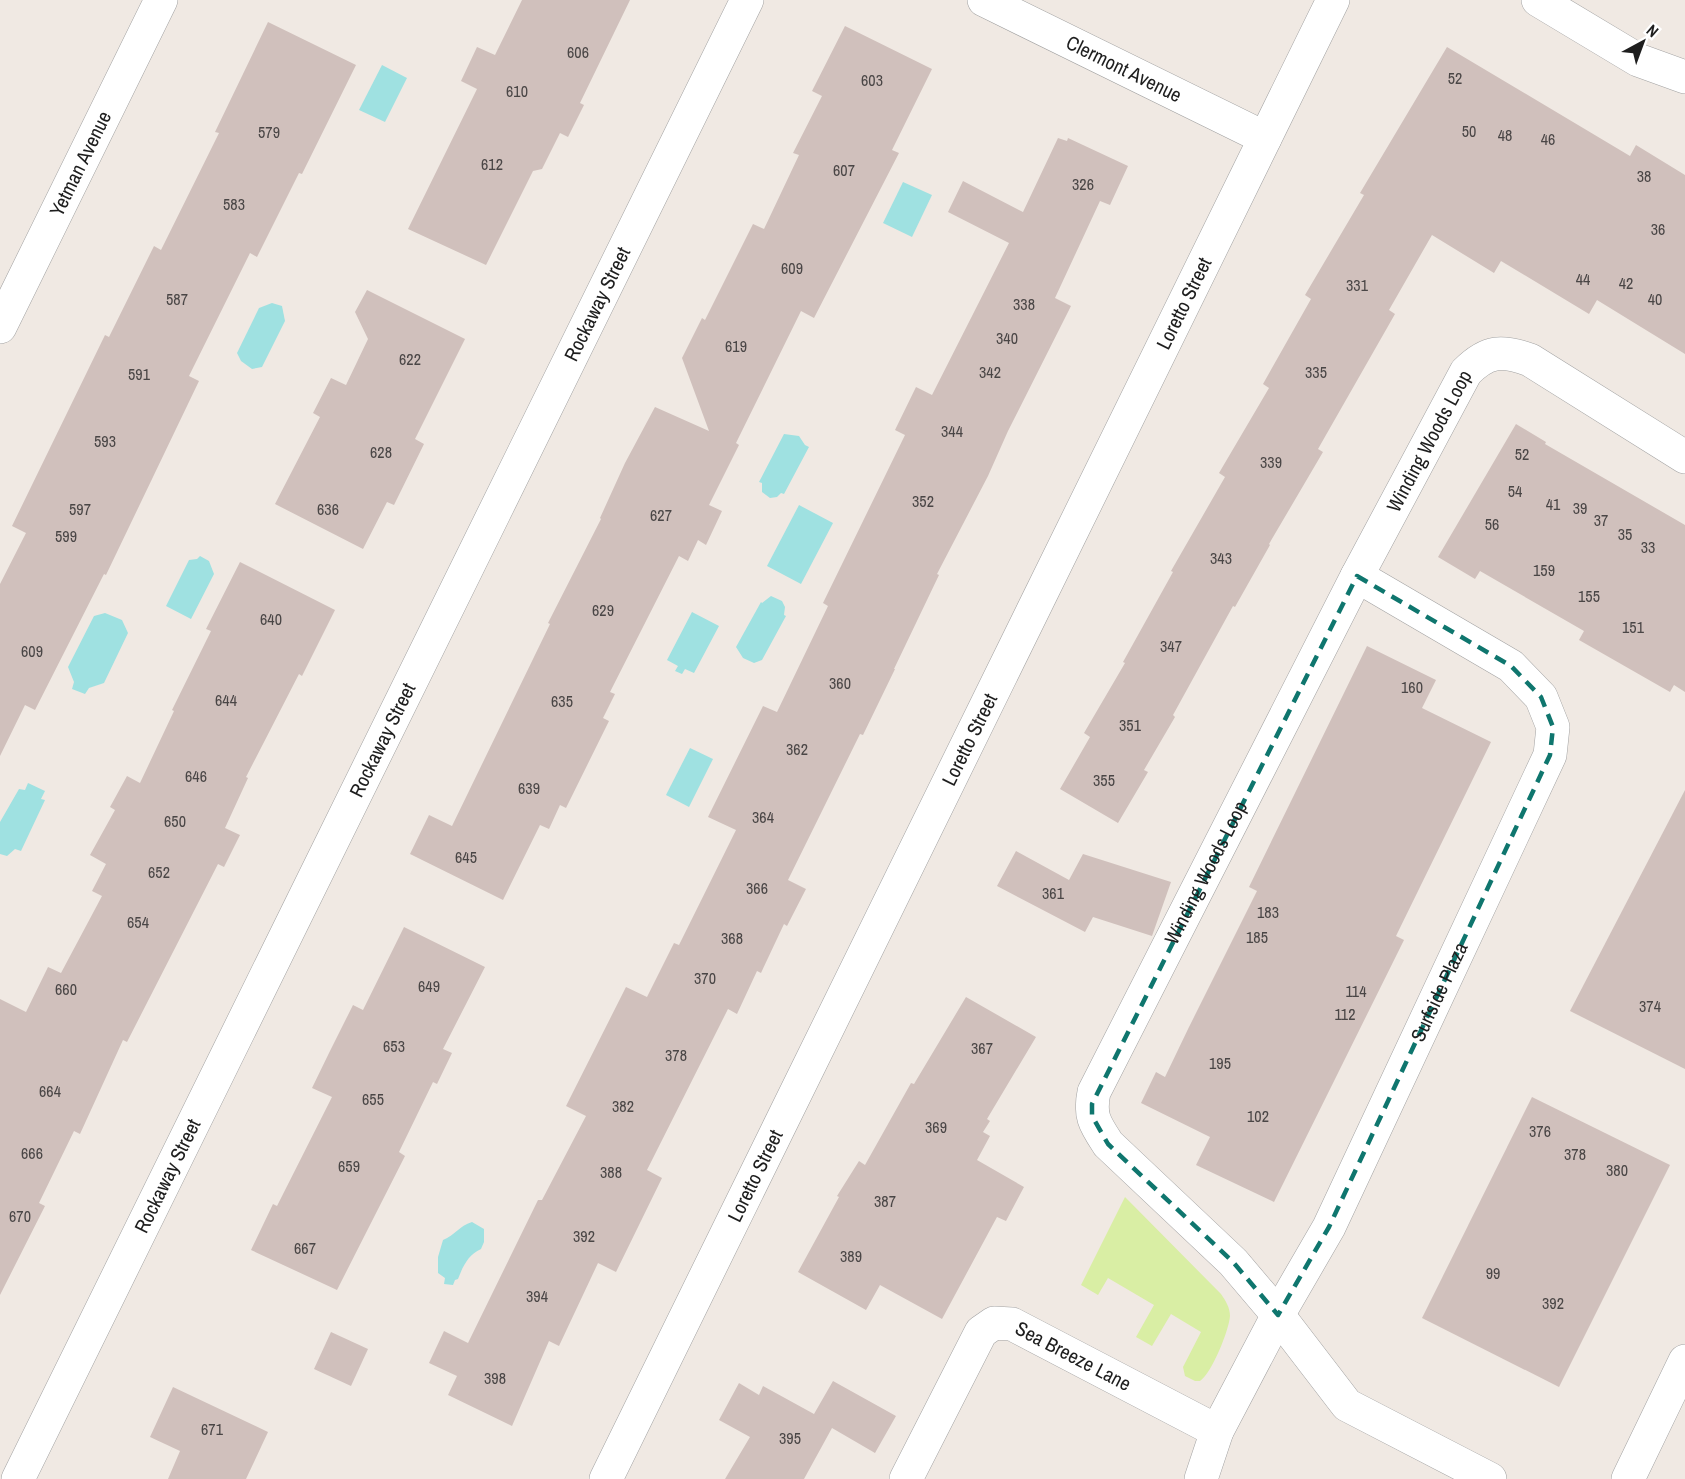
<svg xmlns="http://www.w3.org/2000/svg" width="1685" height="1479" viewBox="0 0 1685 1479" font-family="'Archivo Narrow',sans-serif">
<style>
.grass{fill:#d9eea4}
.water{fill:#9fe1e1}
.building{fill:#d0c0bc}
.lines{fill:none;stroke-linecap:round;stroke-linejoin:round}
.minor-casing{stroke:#a2a2a2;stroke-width:34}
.minor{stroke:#fff;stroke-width:33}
.marked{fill:none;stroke:#0f766e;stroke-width:4.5;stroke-dasharray:12 8;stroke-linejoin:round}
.labels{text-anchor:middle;stroke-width:4.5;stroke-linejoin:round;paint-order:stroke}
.number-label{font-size:16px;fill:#4a4646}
.street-label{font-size:20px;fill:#1e1e1e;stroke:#fff}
</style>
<rect width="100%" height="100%" fill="#f0e9e3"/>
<path class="grass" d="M1125 1197 1221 1294C1226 1301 1230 1308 1230 1316 1229 1330 1212 1373 1200 1381H1195L1185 1376 1183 1367 1201 1332 1171 1314 1152 1346 1136 1337 1154 1305 1108 1278 1098 1295 1081 1285Z"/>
<g class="water">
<polygon points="382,65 407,78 385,122 359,110"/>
<polygon points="903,182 932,195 912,237 883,223"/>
<polygon points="272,303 282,306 285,321 262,367 252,369 241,361 237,353 259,308"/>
<polygon points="784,434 799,436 805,445 809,447 784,494 781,493 777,497 770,498 762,492 762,483 759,482"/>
<polygon points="799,505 833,523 801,584 767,566"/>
<polygon points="200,556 209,561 214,574 191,619 166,606 189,560 197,559"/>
<polygon points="771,596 782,601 785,607 784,615 786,616 762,660 754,663 743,658 736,647 761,602 762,603"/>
<polygon points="692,612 719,626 694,673 685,669 682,674 675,671 678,666 667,660"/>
<polygon points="105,613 122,620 128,633 104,683 89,688 85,694 72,689 74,682 68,667 94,616"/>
<polygon points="690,748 713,759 689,807 666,795"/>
<polygon points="28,783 45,791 41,799 45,800 21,851 15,849 7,856 0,854 0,822 19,789 25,790"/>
<path d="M472 1222 484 1229V1242L481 1249C468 1255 463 1266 458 1279L455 1280 453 1285 444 1284 445 1278 438 1273V1257L443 1240C455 1235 459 1226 472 1222Z"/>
</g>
<g class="building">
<polygon points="522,0 630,0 580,103 584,105 568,137 560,133 542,169 533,171 486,265 408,229 477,89 461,81 477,47 495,55"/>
<polygon points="268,22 356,65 302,174 299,173 257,257 250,253 189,376 199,381 106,575 104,574 35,710 25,705 0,756 0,584 26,533 12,526 105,335 109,337 154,246 161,250 219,133 215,132"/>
<polygon points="845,26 932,69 892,150 899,153 814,318 801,311 736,443 739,445 709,505 722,511 706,545 698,540 688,561 679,556 610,692 615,694 603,718 609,721 566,808 560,805 549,829 540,825 503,900 410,854 429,815 452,826 550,624 548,623 601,519 600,518 625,463 655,407 709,431 682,358 702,318 705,320 753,224 764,229 799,155 793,153 822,96 812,91"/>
<polygon points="1447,47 1630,156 1636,145 1685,175 1685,354 1597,300 1589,314 1501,261 1494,273 1432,235 1389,310 1395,314 1318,449 1323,452 1269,544 1270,545 1235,607 1233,606 1173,715 1175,717 1144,770 1148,772 1118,823 1060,789 1090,737 1084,733 1125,663 1123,662 1173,572 1171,571 1225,477 1219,473 1269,388 1263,384 1311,299 1305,295 1364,195 1360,193"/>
<polygon points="1058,138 1067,141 1068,138 1128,166 1110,205 1100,201 1055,298 1071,306 1008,431 988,476 937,574 939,575 894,669 895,669 863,735 860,734 788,880 806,889 787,926 784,924 761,973 757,971 737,1014 728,1009 647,1170 662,1178 616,1272 598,1263 559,1346 549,1341 512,1426 448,1395 457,1376 429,1363 444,1331 468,1343 538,1200 542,1200 586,1116 566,1106 626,987 647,997 674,943 679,945 736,830 708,817 763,706 777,712 828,606 823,603 905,435 895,430 916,387 932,395 1009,243 948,212 963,181 1023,212"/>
<polygon points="367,290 465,339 415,439 424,444 394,505 387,502 363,549 275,504 320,417 313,413 331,378 346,385 368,339 355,312"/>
<polygon points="1516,424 1546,442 1545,444 1685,525 1685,692 1674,685 1670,692 1579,640 1584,631 1480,571 1475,579 1438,557"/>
<polygon points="240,562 335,610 302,676 299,674 246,777 248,778 225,828 240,835 224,867 218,864 127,1042 123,1040 80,1134 74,1131 39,1203 45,1206 0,1295 0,999 26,1012 48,967 61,973 102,896 92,891 106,864 90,855 115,810 110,807 127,776 140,783 174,711 172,710 211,631 206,629"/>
<polygon points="1367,646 1436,680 1422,708 1491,742 1396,936 1404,940 1274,1202 1196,1165 1210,1137 1141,1103 1156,1072 1165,1077 1189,1027 1257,891 1249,887"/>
<polygon points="1685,790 1685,1069 1570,1011"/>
<polygon points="1016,851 1069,880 1083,854 1171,882 1152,936 1093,917 1085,932 997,886"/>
<polygon points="404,927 485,967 443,1049 452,1053 437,1084 433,1082 399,1152 405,1156 337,1290 251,1250 273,1204 277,1206 332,1097 312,1088 329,1053 353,1005 363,1010"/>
<polygon points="966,997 1036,1037 987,1119 990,1121 983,1132 990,1136 977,1160 1024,1187 1006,1221 997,1217 942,1319 880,1285 866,1310 798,1272 839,1197 837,1196 859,1161 865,1165 911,1083 914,1084"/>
<polygon points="1532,1097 1670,1165 1559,1387 1422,1318"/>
<polygon points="331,1332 368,1349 351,1386 314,1369"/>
<polygon points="833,1381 896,1416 875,1453 832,1428 804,1479 725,1479 750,1437 719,1420 739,1383 759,1395 763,1386 814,1414"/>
<polygon points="173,1387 268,1432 246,1479 168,1479 180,1451 150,1437"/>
</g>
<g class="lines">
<defs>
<g id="minor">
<path id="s1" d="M984 0 1265 138"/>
<polyline points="1538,0 1638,60 1685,77"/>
<path id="s2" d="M0 327 161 0"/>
<path id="s3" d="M18 1479 747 0"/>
<path id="s4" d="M606 1479 1333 0"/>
<path id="s5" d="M906 1479 981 1332 994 1323 1012 1324 1217 1431"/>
<path id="s6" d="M1201 1479 1217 1431 1278 1315 1329 1227 1550 755 1553 727 1541 697 1511 666 1357 576"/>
<path id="s7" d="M1490 1479 1347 1405 1278 1315 1233 1262 1108 1144C1095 1124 1089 1116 1094 1092L1357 576 1466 372C1488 350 1502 350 1530 360L1685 457"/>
<polyline points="1628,1479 1685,1361"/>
</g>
</defs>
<use href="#minor" class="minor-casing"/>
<use href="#minor" class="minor"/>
</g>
<path class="marked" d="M1357 576 1511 666 1541 697 1553 727 1550 755 1329 1227 1278 1315 1233 1262 1108 1144 1092 1116V1104Z"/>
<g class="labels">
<g class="number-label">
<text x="578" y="58">606</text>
<text x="1455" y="84">52</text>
<text x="872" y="86">603</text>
<text x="517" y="97">610</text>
<text x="1469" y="137">50</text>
<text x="269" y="138">579</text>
<text x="1505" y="141">48</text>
<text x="1548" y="145">46</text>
<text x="492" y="170">612</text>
<text x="844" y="176">607</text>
<text x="1644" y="182">38</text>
<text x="1083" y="190">326</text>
<text x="234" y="210">583</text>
<text x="1658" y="235">36</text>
<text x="792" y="274">609</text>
<text x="1583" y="285">44</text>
<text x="1626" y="289">42</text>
<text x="1357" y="291">331</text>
<text x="177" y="305">587</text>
<text x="1655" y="305">40</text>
<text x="1024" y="310">338</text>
<text x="1007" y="344">340</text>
<text x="736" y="352">619</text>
<text x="410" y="365">622</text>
<text x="990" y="378">342</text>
<text x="1316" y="378">335</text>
<text x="139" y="380">591</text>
<text x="952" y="437">344</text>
<text x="105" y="447">593</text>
<text x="381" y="458">628</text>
<text x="1522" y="460">52</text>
<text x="1271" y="468">339</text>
<text x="1515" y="497">54</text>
<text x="923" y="507">352</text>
<text x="1553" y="510">41</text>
<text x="1580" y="514">39</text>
<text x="80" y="515">597</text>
<text x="328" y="515">636</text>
<text x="661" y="521">627</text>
<text x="1601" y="526">37</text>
<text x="1492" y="530">56</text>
<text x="1625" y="540">35</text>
<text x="66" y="542">599</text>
<text x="1648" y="553">33</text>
<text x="1221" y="564">343</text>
<text x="1544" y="576">159</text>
<text x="1589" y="602">155</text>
<text x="603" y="616">629</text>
<text x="271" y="625">640</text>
<text x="1633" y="633">151</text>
<text x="1171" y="652">347</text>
<text x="32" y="657">609</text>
<text x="840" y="689">360</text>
<text x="1412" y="693">160</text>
<text x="226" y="706">644</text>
<text x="562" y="707">635</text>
<text x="1130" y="731">351</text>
<text x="797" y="755">362</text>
<text x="196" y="782">646</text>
<text x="1104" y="786">355</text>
<text x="529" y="794">639</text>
<text x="763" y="823">364</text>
<text x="175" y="827">650</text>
<text x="466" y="863">645</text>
<text x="159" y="878">652</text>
<text x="757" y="894">366</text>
<text x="1053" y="899">361</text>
<text x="1268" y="918">183</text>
<text x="138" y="928">654</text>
<text x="1257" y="943">185</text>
<text x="732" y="944">368</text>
<text x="705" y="984">370</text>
<text x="429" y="992">649</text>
<text x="66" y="995">660</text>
<text x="1356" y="997">114</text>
<text x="1650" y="1012">374</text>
<text x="1345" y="1020">112</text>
<text x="394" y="1052">653</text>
<text x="982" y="1054">367</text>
<text x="676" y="1061">378</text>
<text x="1220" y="1069">195</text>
<text x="50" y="1097">664</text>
<text x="373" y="1105">655</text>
<text x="623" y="1112">382</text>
<text x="1258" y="1122">102</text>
<text x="936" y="1133">369</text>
<text x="1540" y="1137">376</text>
<text x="32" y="1159">666</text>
<text x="1575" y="1160">378</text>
<text x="349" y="1172">659</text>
<text x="1617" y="1176">380</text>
<text x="611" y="1178">388</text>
<text x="885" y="1207">387</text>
<text x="20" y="1222">670</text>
<text x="584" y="1242">392</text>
<text x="305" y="1254">667</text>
<text x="851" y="1262">389</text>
<text x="1493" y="1279">99</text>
<text x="537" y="1302">394</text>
<text x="1553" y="1309">392</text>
<text x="495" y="1384">398</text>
<text x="212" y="1435">671</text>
<text x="790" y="1444">395</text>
</g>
<g class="street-label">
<text dy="7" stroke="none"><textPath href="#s1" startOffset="156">Clermont Avenue</textPath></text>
<text dy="7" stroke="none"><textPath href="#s2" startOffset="182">Yetman Avenue</textPath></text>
<text dy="7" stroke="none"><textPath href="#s4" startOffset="1310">Loretto Street</textPath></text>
<text dy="7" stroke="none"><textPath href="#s3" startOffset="1310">Rockaway Street</textPath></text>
<text dy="7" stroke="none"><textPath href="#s7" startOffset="1304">Winding Woods Loop</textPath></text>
<text dy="7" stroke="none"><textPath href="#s3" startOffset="824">Rockaway Street</textPath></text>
<text dy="7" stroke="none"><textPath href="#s4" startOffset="824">Loretto Street</textPath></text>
<text dy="7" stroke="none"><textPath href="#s7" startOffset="818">Winding Woods Loop</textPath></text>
<text dy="7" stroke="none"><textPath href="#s6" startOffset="543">Surfside Plaza</textPath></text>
<text dy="7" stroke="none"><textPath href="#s3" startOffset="338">Rockaway Street</textPath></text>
<text dy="7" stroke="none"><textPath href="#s4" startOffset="338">Loretto Street</textPath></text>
<text dy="7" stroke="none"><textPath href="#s5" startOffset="268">Sea Breeze Lane</textPath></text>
</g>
</g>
<g transform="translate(1643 42) rotate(41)" stroke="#ffffff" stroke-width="4.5" paint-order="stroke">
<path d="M0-4.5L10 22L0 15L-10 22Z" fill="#1e1e1e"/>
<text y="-9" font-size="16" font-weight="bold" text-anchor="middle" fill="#1e1e1e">N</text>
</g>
</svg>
